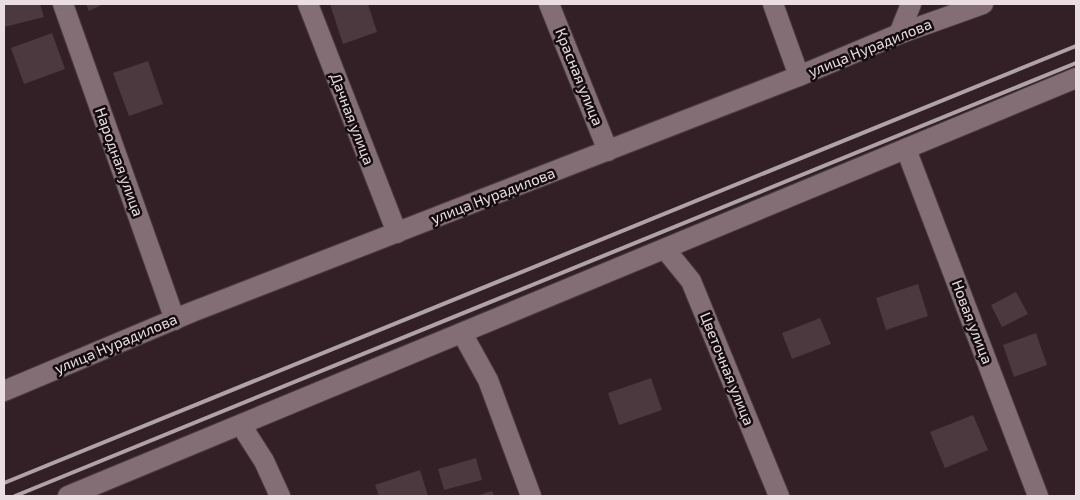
<svg xmlns="http://www.w3.org/2000/svg" width="1080" height="500" viewBox="0 0 1080 500" font-family="'Exo 2',sans-serif">
<style>
.building{fill:#4c383f}
.lines{fill:none;stroke-linecap:round;stroke-linejoin:round}
.minor-casing{stroke:#4b3c42;stroke-width:22}
.minor{stroke:#846e76;stroke-width:20}
.rail{stroke:#b0a3a7;stroke-width:4}
.labels{text-anchor:middle;stroke-width:5;stroke-linejoin:round;paint-order:stroke}
.street-label{font-size:15px;fill:#eadee2;stroke:#140c0f}
</style>
<rect width="100%" height="100%" fill="#322026"/>
<g class="building">
<polygon points="4,4 40,4 44,17 4,27"/>
<polygon points="86,4 103,4 89,11"/>
<polygon points="330,4 368,4 377,32 343,44"/>
<polygon points="52,33 65,69 24,84 11,48"/>
<polygon points="148,61 163,104 129,116 113,73"/>
<polygon points="918,284 928,316 886,330 876,298"/>
<polygon points="1016,292 1028,314 1002,327 991,305"/>
<polygon points="820,318 831,344 792,359 782,333"/>
<polygon points="1036,333 1047,365 1014,377 1003,345"/>
<polygon points="651,378 662,410 619,425 608,393"/>
<polygon points="973,415 988,450 945,468 930,432"/>
<polygon points="476,458 482,480 444,490 438,469"/>
<polygon points="420,470 428,496 379,496 375,485"/>
<polygon points="492,491 494,496 477,496"/>
</g>
<g class="lines">
<defs>
<g id="minor">
<polyline points="63,4 175,320"/>
<polyline points="308,4 397,233"/>
<polyline points="549,4 608,151"/>
<polyline points="773,4 799,76"/>
<polyline points="899,34 911,4"/>
<polyline points="906,149 1038,496"/>
<polyline points="665,249 691,281 779,496"/>
<polyline points="462,333 488,380 531,496"/>
<polyline points="4,391 192,312 799,76 899,34 983,4"/>
<polyline points="241,425 264,461 280,496"/>
<polyline points="68,496 1076,78"/>
</g>
</defs>
<use href="#minor" class="minor-casing"/>
<use href="#minor" class="minor"/>
<g class="rail">
<polyline points="4,483 1076,46"/>
<polyline points="15,496 1076,63"/>
</g>
</g>
<g class="labels">
<g class="street-label">
<text transform="translate(870 48) rotate(-22)" y="5">улица Нурадилова</text>
<text transform="translate(579 77) rotate(68)" y="5">Красная улица</text>
<text transform="translate(352 119) rotate(69)" y="5">Дачная улица</text>
<text transform="translate(119 162) rotate(70)" y="5">Народная улица</text>
<text transform="translate(493 196) rotate(-21)" y="5">улица Нурадилова</text>
<text transform="translate(972 322) rotate(69)" y="5">Новая улица</text>
<text transform="translate(116 344) rotate(-23)" y="5">улица Нурадилова</text>
<text transform="translate(727 369) rotate(68)" y="5">Цветочная улица</text>
</g>
</g>
<rect width="1080" height="500" fill="none" stroke="#eadee2" stroke-width="10"/>
</svg>
